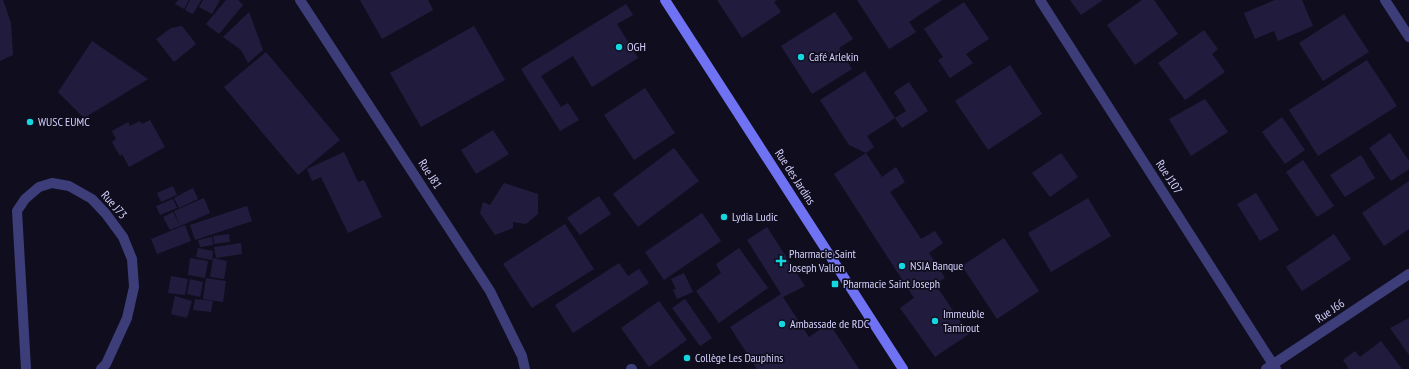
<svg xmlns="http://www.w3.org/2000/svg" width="1409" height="369" viewBox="0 0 1409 369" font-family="'PT Sans Narrow',sans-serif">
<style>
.building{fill:#211c3e}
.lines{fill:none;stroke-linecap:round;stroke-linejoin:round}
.street{stroke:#3d3e79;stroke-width:10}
.secondary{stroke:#6f72f2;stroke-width:10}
.poi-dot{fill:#14d7e2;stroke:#100e1e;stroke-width:1.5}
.labels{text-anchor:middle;stroke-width:3.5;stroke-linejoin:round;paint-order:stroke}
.poi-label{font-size:12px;fill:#d3d0fb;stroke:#100e1e;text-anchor:start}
.street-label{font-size:12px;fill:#d3d0fb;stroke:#100e1e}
</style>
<rect width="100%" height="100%" fill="#100e1e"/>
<g class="building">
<polygon points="0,0 3,0 11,23 13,55 0,61"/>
<polygon points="178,0 189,0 184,9 175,4"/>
<polygon points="190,0 201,0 193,14 185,10"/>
<polygon points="203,0 220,0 212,14 199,7"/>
<polygon points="226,0 238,0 243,5 219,34 206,24"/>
<polygon points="360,0 428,0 433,10 382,39"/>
<polygon points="717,0 777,0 774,2 781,12 742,38"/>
<polygon points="857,0 942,0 909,22 916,32 889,49"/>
<polygon points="1070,0 1103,0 1081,15"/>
<polygon points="1142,0 1154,0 1178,34 1135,65 1107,25"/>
<polygon points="1275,0 1302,0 1313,26 1278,41 1274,31 1255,39 1244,13"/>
<polygon points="964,2 989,39 966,54 973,63 950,78 938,60 943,57 924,29"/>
<polygon points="626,4 633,15 617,24 638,58 592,87 573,56 541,76 561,107 568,103 579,120 560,131 521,69"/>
<polygon points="249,12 263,50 248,63 241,50 223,37"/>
<polygon points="835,12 853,39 839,48 852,69 812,94 781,46"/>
<polygon points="1344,14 1369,52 1323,81 1299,43"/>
<polygon points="182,26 196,44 174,62 156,39 171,28"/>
<polygon points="474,26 505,80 421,127 390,73"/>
<polygon points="1204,30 1218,49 1212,54 1225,72 1185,100 1158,63"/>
<polygon points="92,41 148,79 84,118 58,92"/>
<polygon points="266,52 340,140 298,175 224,87"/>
<polygon points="1367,60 1397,106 1318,156 1289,110"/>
<polygon points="1010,65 1042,114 988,150 955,101"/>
<polygon points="865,71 895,118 867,136 874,147 866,153 849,145 820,100"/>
<polygon points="909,82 928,111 902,128 895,118 906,111 894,92"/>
<polygon points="645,88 675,133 634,160 604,115"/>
<polygon points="1205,99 1228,132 1191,156 1169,119"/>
<polygon points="1282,117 1305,150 1285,164 1262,132"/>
<polygon points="150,120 165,147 129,167 122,154 120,156 112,142 116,139 112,131 128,122 130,126 140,121 142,124"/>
<polygon points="493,130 509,154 476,174 461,150"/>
<polygon points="1390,133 1409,161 1409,169 1391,181 1369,148"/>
<polygon points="674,148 699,181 638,227 613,194"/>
<polygon points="344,152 358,182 364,180 382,217 348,233 321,177 312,181 307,169"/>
<polygon points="866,153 882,177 896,167 905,182 890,192 921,239 935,231 943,243 929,253 945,278 935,284 969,334 935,357 900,308 914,298 834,174"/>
<polygon points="1061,153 1078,177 1050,197 1032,173"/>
<polygon points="1361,155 1375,178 1345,197 1330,175"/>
<polygon points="1303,160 1334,206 1317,217 1286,172"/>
<polygon points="1409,181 1409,229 1384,246 1362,213"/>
<polygon points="504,183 538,194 538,214 526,224 513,222 513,228 495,235 480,213 483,202 490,205"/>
<polygon points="173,186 177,195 161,202 157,193"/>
<polygon points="193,188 198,199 179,208 174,198"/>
<polygon points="1256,193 1279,230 1260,241 1237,204"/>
<polygon points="599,196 611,214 580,235 567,218"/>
<polygon points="204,198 210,213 180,226 174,211"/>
<polygon points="1088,198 1111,236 1051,272 1028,233"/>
<polygon points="173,199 177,208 160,215 156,206"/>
<polygon points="247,206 252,221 195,240 190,225"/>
<polygon points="173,212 180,226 170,230 163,217"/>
<polygon points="702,213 721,241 664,280 645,252"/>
<polygon points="565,224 594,269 532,308 503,264"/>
<polygon points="185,225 191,241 157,254 151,239"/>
<polygon points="767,227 805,286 783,297 809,337 829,323 859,369 757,369 730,327 781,294 747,240"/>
<polygon points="229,234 230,242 214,244 213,236"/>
<polygon points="1334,234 1351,259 1302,291 1286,267"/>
<polygon points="212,237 213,245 200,247 198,240"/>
<polygon points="1004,238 1039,291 997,319 962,266"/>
<polygon points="241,243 242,254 216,258 214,247"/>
<polygon points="198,248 213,251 212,260 196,257"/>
<polygon points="739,248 768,288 719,323 696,291 721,273 716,264"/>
<polygon points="190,258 208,261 205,278 188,275"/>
<polygon points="213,258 227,261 224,279 210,277"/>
<polygon points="619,263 628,276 639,269 649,283 573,333 555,305"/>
<polygon points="684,273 693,292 677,299 673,290 676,289 671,279"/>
<polygon points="171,276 188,279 185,295 168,293"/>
<polygon points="206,278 226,281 223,302 203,299"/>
<polygon points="190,279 203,282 200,297 187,294"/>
<polygon points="175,296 192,301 187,318 171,314"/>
<polygon points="195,299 213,301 211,312 193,310"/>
<polygon points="685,299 712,338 700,346 672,308"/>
<polygon points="659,301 687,340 649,367 621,328"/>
<polygon points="1409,318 1409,355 1390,328"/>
<polygon points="1381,341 1402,369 1349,369 1343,360 1355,351 1360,357"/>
</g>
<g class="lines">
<g class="street">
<polyline points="300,0 490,291 522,356 525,369"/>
<polyline points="1040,0 1276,369"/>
<polyline points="1385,0 1409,37"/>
<polyline points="26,369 17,211 25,199 39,187 52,183 69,186 92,199 106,214 123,237 132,259 134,287 127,318 106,364 101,369"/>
<polyline points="631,369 632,369"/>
<polyline points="1266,369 1409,274"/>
</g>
<polyline class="secondary" points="665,0 903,369"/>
</g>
<g class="poi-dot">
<circle cx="619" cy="47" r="4"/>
<circle cx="801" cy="57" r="4"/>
<circle cx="30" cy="122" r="4"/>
<circle cx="724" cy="217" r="4"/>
<path d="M779 255h4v4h4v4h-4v4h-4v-4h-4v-4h4z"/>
<circle cx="902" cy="266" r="4"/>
<rect x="831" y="280" width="8" height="8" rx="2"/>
<circle cx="935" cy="321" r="4"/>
<circle cx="782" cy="324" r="4"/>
<circle cx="687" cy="358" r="4"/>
</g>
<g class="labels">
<g class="poi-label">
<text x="627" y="51">OGH</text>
<text x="809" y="61">Café Arlekin</text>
<text x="38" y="126">WUSC EUMC</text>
<text x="732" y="221">Lydia Ludic</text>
<text x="789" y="258">Pharmacie Saint<tspan x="789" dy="14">Joseph Vallon</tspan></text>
<text x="910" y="270">NSIA Banque</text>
<text x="843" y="288">Pharmacie Saint Joseph</text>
<text x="943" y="318">Immeuble<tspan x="943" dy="14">Tamirout</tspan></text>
<text x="790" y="328">Ambassade de RDC</text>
<text x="695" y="362">Collège Les Dauphins</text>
</g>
<g class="street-label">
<text transform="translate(430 174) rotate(57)" y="4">Rue J81</text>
<text transform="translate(795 177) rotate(57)" y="4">Rue des Jardins</text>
<text transform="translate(1169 177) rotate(57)" y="4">Rue J107</text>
<text transform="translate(114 205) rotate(49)" y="4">Rue J73</text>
<text transform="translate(1330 311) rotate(-34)" y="4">Rue J66</text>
</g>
</g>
</svg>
